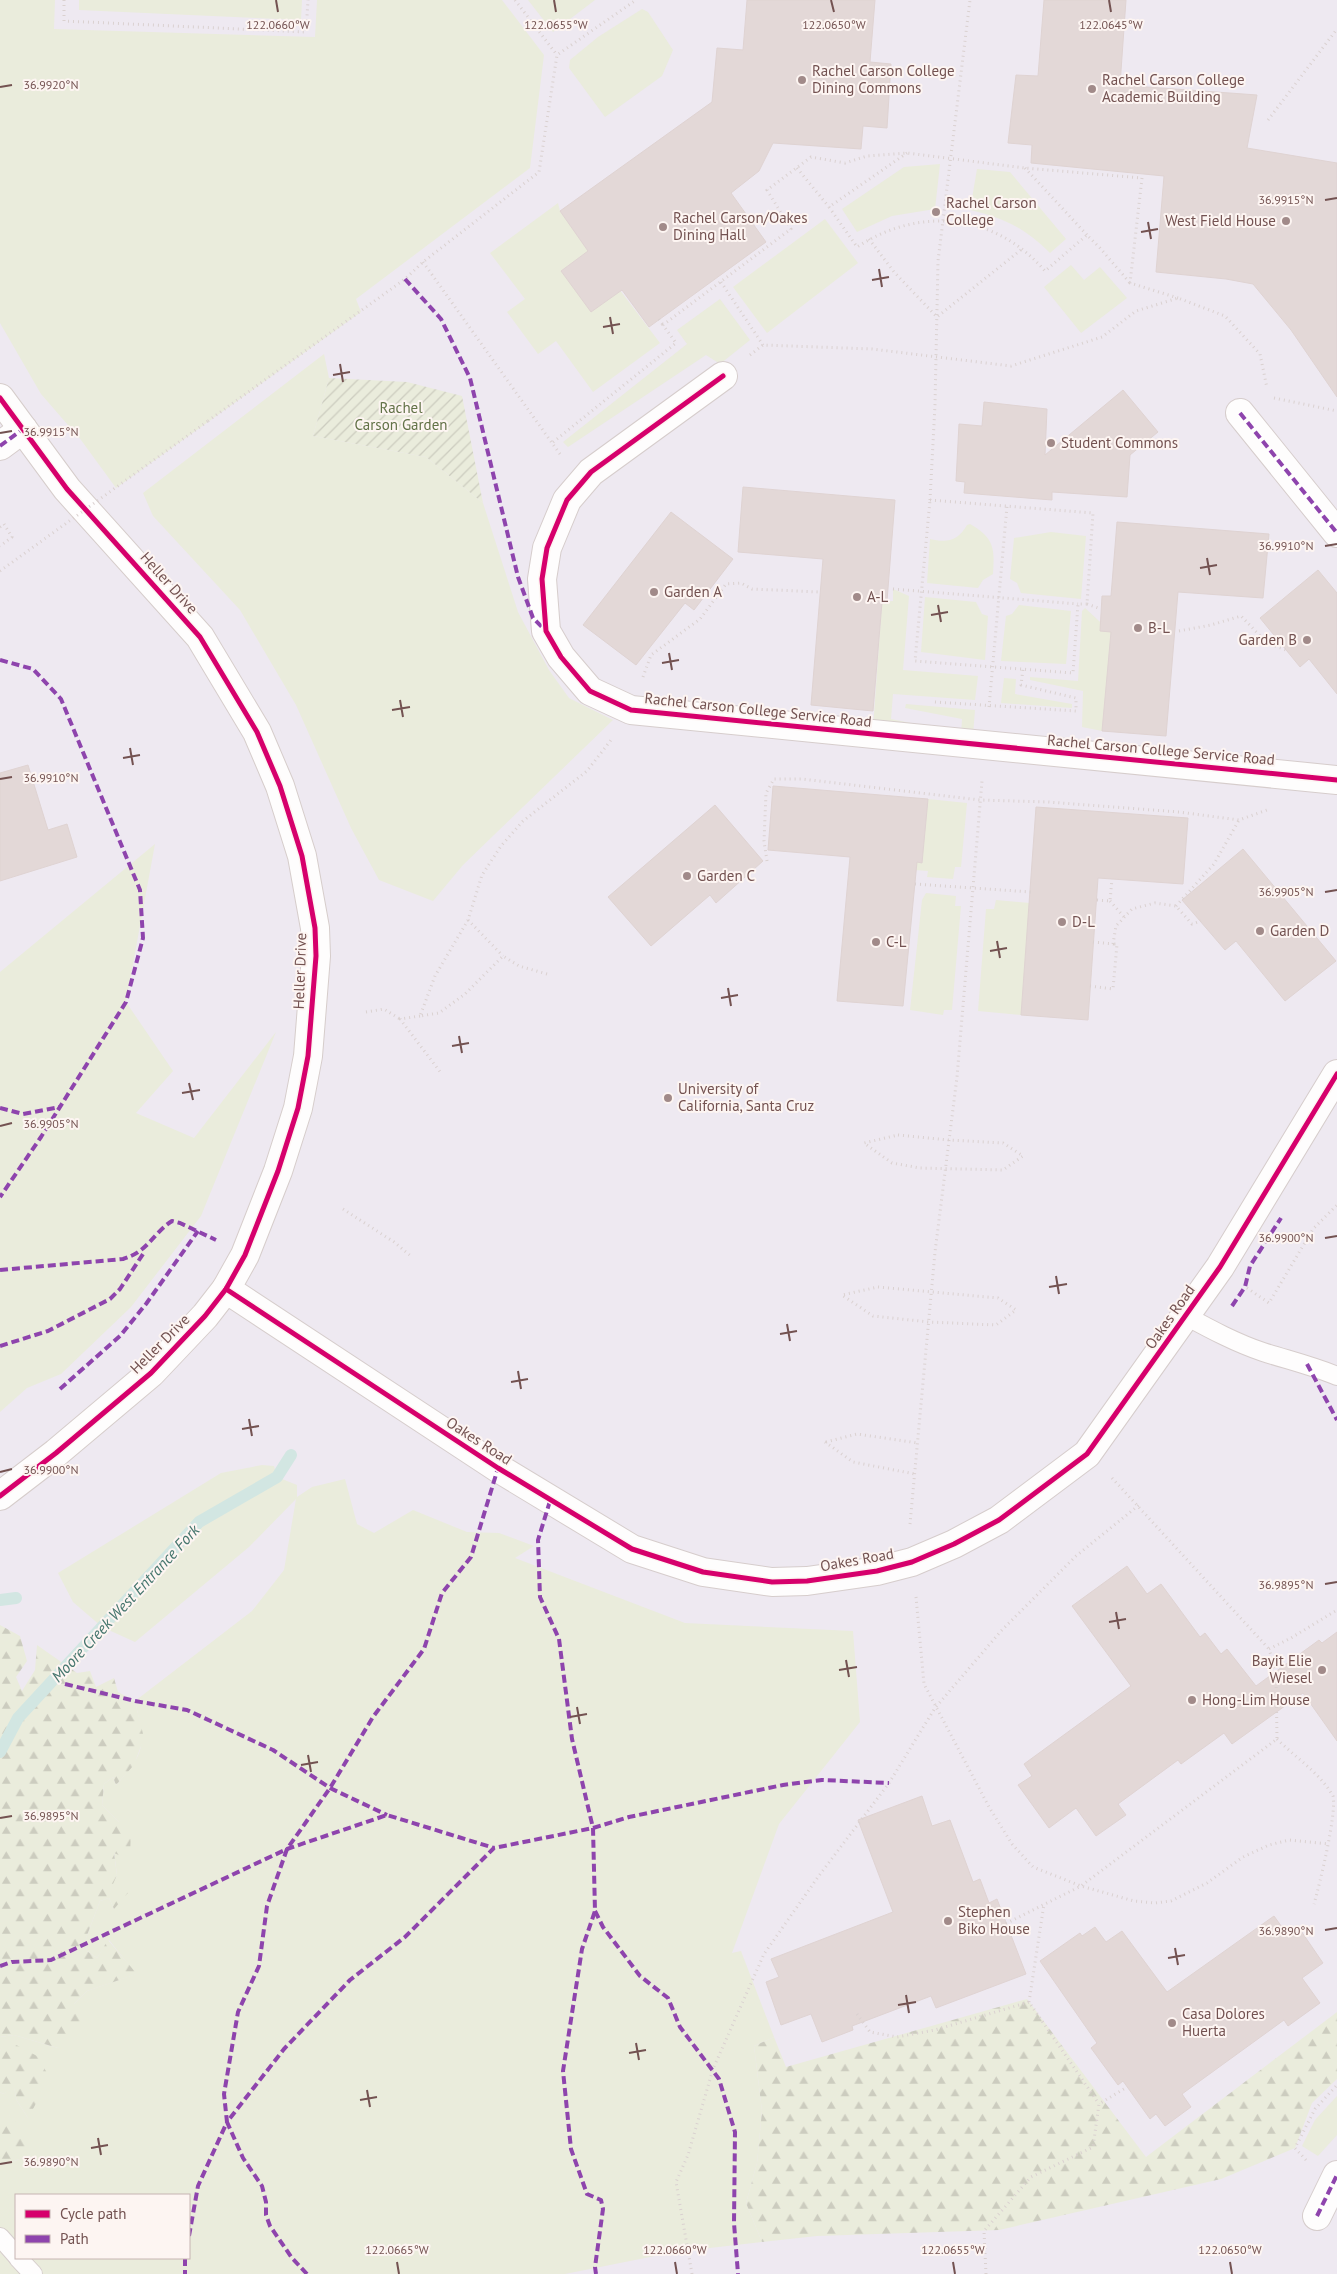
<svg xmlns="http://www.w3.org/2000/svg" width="1337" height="2274" viewBox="0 0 1337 2274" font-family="'PT Sans',sans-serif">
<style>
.education{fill:#eee9f1;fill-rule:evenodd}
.green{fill:#eaecdc;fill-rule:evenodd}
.forest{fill:url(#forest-firs)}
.garden{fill:url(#garden-furrows)}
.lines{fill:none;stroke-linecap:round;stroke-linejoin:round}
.stream{stroke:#d2e6e2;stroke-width:12}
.building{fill:#e3d8d7;stroke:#dfd3d2}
.lane-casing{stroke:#d6cdcc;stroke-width:20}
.street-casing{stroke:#d6cdcc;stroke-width:30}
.secondary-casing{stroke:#d6cdcb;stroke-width:30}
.path{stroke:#dad1d0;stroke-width:3;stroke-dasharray:1 4;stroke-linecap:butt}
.lane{stroke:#fefdfd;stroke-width:18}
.street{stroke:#fefdfd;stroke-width:28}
.secondary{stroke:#fefdfd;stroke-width:28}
.path-bridge{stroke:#dad1d0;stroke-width:3;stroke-dasharray:1 4;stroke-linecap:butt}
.quiet{stroke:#8e44ad;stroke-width:4;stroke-dasharray:8 4;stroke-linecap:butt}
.cycleway-casing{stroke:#fdf5f2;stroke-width:8}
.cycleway{stroke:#d6006c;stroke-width:5}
.ticks{fill:none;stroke:#735251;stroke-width:2}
.poi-dot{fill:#a18a89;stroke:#fdf5f2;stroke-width:2}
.labels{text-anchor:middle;stroke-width:4;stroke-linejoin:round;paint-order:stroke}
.poi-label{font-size:15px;fill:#735251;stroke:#fdf5f2;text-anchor:start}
.park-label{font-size:15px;fill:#627247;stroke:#fdf5f2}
.street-label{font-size:15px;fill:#735251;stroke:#fdf5f2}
.water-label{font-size:16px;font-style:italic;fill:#46766e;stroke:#fdf5f2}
.ticks-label{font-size:12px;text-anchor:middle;fill:#735251;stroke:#fdf5f2;stroke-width:4;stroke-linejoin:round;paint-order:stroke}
</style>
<defs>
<pattern id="forest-firs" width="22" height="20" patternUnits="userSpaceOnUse" patternTransform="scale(1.25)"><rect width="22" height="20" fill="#eaecdc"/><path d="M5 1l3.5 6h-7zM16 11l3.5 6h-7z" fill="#ccccbf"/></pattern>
<pattern id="garden-furrows" width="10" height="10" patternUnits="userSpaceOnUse" patternTransform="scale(1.25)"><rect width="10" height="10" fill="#eaecdc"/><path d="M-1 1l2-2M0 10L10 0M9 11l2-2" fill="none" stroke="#ccccbf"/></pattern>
</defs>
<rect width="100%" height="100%" fill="#f6f1f0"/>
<path class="education" d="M0 0H1337V2274H0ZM16 2195H189V2258H16Z"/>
<g class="green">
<polygon points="0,0 55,0 54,29 315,37 317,0 502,0 544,55 530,168 356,299 361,312 116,488 81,440 41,394 0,323"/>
<polygon points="79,0 302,0 301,20 79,10"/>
<polygon points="528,0 595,0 553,32"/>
<polygon points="642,9 648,12 673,50 662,76 605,117 569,68 570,60 598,37"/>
<polygon points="940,164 935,209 892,216 857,232 842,209 904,167"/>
<path d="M977 169 1010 172 1066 239 1050 253C1025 228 1004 218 970 210Z"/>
<polygon points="558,203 560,211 660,343 593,392 556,341 538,354 507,312 525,299 490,253"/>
<polygon points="825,219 858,263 767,333 733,287"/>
<polygon points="1071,265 1084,280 1100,267 1127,298 1081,333 1044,287"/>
<polygon points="720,299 750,340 720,364 706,355 568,447 563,442 687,344 677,330"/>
<polygon points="324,354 329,378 313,436 426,457 483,503 518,612 549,670 569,698 613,720 463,865 433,901 379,880 351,828 296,705 240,610 153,516 143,493"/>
<path d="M970 524C994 538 995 548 993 574L983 580 978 588 927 583 930 539C947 543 958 541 967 525Z"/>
<polygon points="1051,532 1086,536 1081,599 1021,593 1017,583 1010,579 1014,538"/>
<polygon points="893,589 909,596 903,670 978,676 975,700 893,694 891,719 945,730 873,728 882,602 893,601"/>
<polygon points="925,597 976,602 982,614 988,616 985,660 921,652"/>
<polygon points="1019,605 1071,611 1066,664 1001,661 1006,616 1012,614"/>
<polygon points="1085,608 1111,632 1102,731 1082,727 1083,691 1030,680 1030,677 1078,681 1082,611"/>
<polygon points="1004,678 1016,679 1015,694 1072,704 1072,708 1001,703"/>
<polygon points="906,704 975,710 973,735 961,735 962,719 905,708"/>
<polygon points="928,799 967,803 961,867 955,867 953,879 927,877 928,871 915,870 916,862 922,862"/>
<polygon points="155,844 126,1002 173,1071 136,1113 194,1138 276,1032 201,1216 131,1307 61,1374 27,1388 0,1412 0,972"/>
<polygon points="926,893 956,896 955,906 961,906 952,1010 944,1010 943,1015 910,1010 922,900"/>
<polygon points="996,900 1030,903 1021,1015 978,1011 986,909 994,909"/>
<path d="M262 1465 274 1466 277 1477 297 1485V1497L312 1487 345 1479 357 1524 374 1533 413 1510 467 1532 499 1533 534 1546 515 1558 685 1623 853 1631 860 1722 779 1824 732 1953 741 1951 774 2037 754 2046 762 2111 757 2163 746 2203 762 2242 675 2252 565 2274H0V2166L31 2155 9 2115H0V2092L3 2094 14 2087 17 2101 28 2118 6 2039 0 2051V2037L14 2035 58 2048 74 2004 87 1991 136 1974 109 1940 97 1958 87 1951 86 1938 100 1901 109 1898 114 1909 112 1884 117 1875 114 1852 119 1822 102 1805 104 1784 113 1777 116 1785C147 1751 145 1744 135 1701L252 1611 284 1570 296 1499 249 1547 135 1642 102 1627 73 1602 58 1573 221 1473ZM16 2195H189V2258H16Z"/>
<polygon points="1337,2096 1337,2135 1318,2156 1302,2146 1315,2120"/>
</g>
<g class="forest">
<polygon points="0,1625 20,1636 27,1661 16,1677 22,1691 35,1670 37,1645 77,1673 90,1671 96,1687 114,1678 118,1692 135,1701 144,1738 134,1765 116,1785 113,1777 104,1784 102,1805 119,1822 131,1825 130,1860 114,1853 117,1875 113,1884 128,1893 114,1909 109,1898 100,1901 86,1938 87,1951 97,1958 108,1940 137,1974 87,1991 74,2004 85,2026 58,2048 14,2035 0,2037"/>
<polygon points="1027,1999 1146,2157 1337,2012 1337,2079 1312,2103 1295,2148 1221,2179 999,2230 817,2236 762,2242 746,2203 757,2163 762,2111 754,2046 774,2037 786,2067"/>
<polygon points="5,2039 37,2056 50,2078 28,2118 17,2101 14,2088 3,2094 0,2092 0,2051"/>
<polygon points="0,2115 9,2115 29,2136 31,2155 0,2166"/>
</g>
<polygon class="garden" points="329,378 407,382 462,396 483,503 426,457 313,436"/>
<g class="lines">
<g class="stream">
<polyline points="0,1600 16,1598"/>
<polyline points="0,1752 18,1718 199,1522 277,1477 291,1455"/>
</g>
</g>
<g class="building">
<polygon points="747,0 875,0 870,62 891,64 887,128 863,126 861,149 773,143 759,171 731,193 766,242 649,327 622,290 591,312 561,271 588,251 560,211 712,102 717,48 743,50"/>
<polygon points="1044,0 1126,0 1120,85 1257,95 1247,148 1337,163 1337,397 1291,330 1253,284 1226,279 1156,272 1164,176 1031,163 1032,145 1008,143 1016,75 1038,76"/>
<polygon points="1123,390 1158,432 1130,455 1127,497 1052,492 1052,500 964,493 965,482 956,481 959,424 982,426 984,402 1047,409 1045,455"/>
<polygon points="743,487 895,500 887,601 882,602 873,711 811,705 823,559 738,552"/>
<polygon points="671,512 733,559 694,610 685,603 636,665 583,625"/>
<polygon points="1117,522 1269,534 1263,598 1178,592 1166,736 1102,731 1111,632 1100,631 1102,596 1111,596"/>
<polygon points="1318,570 1337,593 1337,694 1309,659 1300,667 1260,618"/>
<polygon points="28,765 48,830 67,824 77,857 0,881 0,773"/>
<polygon points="773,786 928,799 922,863 917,862 903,1006 837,1001 850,857 768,850"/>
<polygon points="715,805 763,861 716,903 710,895 651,946 608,897"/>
<polygon points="1036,807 1188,818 1183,884 1098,878 1088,1020 1021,1015"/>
<polygon points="1243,849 1336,961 1285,1001 1236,941 1225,950 1182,900"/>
<polygon points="1127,1566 1147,1594 1161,1584 1200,1637 1205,1633 1221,1654 1227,1649 1256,1686 1319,1640 1322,1643 1337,1632 1337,1741 1303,1693 1232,1744 1224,1733 1181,1764 1178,1760 1118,1804 1126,1815 1096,1836 1076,1808 1049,1828 1018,1785 1032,1776 1024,1764 1131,1686 1072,1606"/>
<polygon points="922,1796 932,1826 950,1820 973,1882 980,1879 989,1903 997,1899 1026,1974 936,2008 931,1996 852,2026 853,2030 822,2042 811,2014 781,2025 766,1982 779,1977 771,1959 893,1912 858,1820"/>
<polygon points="1274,1916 1287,1934 1297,1925 1323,1963 1302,1978 1320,2003 1288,2026 1284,2020 1182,2094 1191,2107 1165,2126 1156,2114 1150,2119 1123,2081 1118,2085 1091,2048 1097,2043 1040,1961 1080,1933 1082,1936 1095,1927 1106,1942 1122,1931 1167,1992"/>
</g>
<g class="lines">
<defs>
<g id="lane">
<path d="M1186 1316C1210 1329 1236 1343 1263 1352 1288 1360 1313 1366 1337 1376"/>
<polyline points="0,2237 16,2255"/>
<polyline points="18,2258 33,2274"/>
</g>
<g id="street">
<polyline points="723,376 591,472 567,500 547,548 542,579 546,631 561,657 590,691 631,710 1337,780"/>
<polyline points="1240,413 1337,533"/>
<polyline points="0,446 23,429"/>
<polyline points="226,1289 498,1468 632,1549 703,1572 772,1582 807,1581 877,1571 912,1562 954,1544 999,1520 1087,1454 1220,1267 1337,1074"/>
<polyline points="1317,2216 1337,2175"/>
</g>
<polyline id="secondary" points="0,398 67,489 200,637 257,732 280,786 302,856 315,928 316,956 308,1056 298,1108 278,1171 245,1255 226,1289 205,1316 151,1373 56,1453 0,1496"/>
</defs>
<use href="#lane" class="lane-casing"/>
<use href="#street" class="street-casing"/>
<use href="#secondary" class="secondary-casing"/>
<g class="path">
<polyline points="64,0 64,21 306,32 308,0"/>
<polyline points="515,0 557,55"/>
<polyline points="1268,120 1337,29"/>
<path d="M907 153 829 207 857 247C920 206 995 213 1045 271L1087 235 1100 248 1130 283"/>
<polyline points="797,168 829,207"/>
<polyline points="1025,168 1087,235"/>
<polyline points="869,239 894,272 937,317 1022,249"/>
<polyline points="423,262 552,443"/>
<polyline points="721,282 763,345"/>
<polyline points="659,319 663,325"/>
<polyline points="750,355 763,345 872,349 1011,366 1102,337 1136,311 1178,298 1225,316 1260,354 1267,388"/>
<polyline points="1274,398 1337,411"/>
<polyline points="208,421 405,279 423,262 539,172 557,55 636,0"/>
<polyline points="560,454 552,443 676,343 663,325 791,229 767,190 811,157 845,163 867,156 907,153 1025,168 1142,178 1130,283 1178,298"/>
<polygon points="930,500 1093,513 1087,604 1078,604 1073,673 915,661"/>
<polyline points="930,500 935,405 938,261 970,0"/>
<polyline points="0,527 4,524 12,537 0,546"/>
<polyline points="893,589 1078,604"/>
<polyline points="1087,604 1101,609"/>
<polyline points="1179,631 1211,625 1241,616 1267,643 1286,650"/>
<polyline points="643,677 651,655 700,619 726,584 741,583 752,589 820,592"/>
<polyline points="935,702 1076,711 1076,698 1021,685 1023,669"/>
<polyline points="989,707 1007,506"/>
<polyline points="767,861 764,841 766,793 774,779 802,779 980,800 1048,802 1179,812 1239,820 1267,810"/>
<polyline points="915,884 1031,892"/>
<polyline points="1097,900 1110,901 1112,879"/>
<polyline points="1110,901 1124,917"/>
<polyline points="1176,906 1214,864 1239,820"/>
<polyline points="468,920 503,956"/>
<polyline points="1093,942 1113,944 1116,926 1132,909 1155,903 1176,906 1192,924 1201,921"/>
<polyline points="547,974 519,966 503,956 465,994 439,1013 420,1016 435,976 468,920 482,875 501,846 523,821 587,771 611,740"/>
<polyline points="1090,986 1113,989 1117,944 1113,944"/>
<polyline points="366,1012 384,1009 400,1019"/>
<polyline points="420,1016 400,1019 441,1073"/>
<polygon points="898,1135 949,1140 1003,1143 1023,1156 1003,1170 920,1168 892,1163 864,1143"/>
<polyline points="343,1209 394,1242 412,1257"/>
<polygon points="878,1287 998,1298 1016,1310 996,1325 929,1322 873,1316 842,1295"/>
<polyline points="1247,1288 1269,1303 1313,1229 1337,1205"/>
<polyline points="825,1442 853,1462 915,1474"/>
<polyline points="826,1442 857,1434 918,1443"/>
<polyline points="1112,1478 1269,1649"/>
<polyline points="910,1524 935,1252 957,1077 982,781"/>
<polyline points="916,1597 924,1684 989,1807 1012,1844 1033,1867 1081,1886 1134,1901 1155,1903 1171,1901 1207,1883 1243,1857 1269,1845 1289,1840 1329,1844"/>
<path d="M1277 1739C1296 1758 1320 1773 1333 1796 1337 1813 1320 1883 1314 1904"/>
<polyline points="997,1928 1081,1886 1277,1739 1276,1673 1269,1649 1291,1638 1337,1610"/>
<polyline points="1029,2002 1044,1904"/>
<polyline points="857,2014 870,2032 897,2037 935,2030 1029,2002 1099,2104"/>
<polyline points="1306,2160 1295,2148 1315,2109 1337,2085"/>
<polyline points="692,2274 676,2182 688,2155 713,2069 764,1954 818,1877 889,1783 935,1708 1001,1631 1076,1556 1139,1505"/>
<polyline points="986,2274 984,2231 1031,2177 1093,2147 1099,2104 1127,2087"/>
</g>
<use href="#lane" class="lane"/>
<use href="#street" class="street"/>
<use href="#secondary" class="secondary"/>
<polyline class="path-bridge" points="0,571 208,421"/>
<g class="quiet">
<polyline points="405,279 441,319 470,378 518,577 533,618 546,631"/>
<polyline points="1240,413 1337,533"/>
<polyline points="0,446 23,429"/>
<polyline points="0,660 33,669 61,699 140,890 143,938 126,1002 41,1137 0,1197"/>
<polyline points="0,1108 23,1114 60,1107"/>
<path d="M0 1270 123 1259C149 1251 152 1234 172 1221L180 1223 216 1240"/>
<polyline points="1232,1306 1245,1287 1250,1266 1281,1218"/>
<polyline points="0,1346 48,1331 110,1299 120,1289 145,1251"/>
<polyline points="1307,1364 1337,1420"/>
<polyline points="60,1389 120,1336 146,1304 198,1231"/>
<polyline points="550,1501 538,1540 540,1597 559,1639 572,1739 593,1828 595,1911 582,1949 563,2071 571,2149 587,2194 601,2200 603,2209 595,2267 596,2274"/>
<polyline points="65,1684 135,1701 187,1710 273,1750 330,1788 387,1815"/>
<polyline points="595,1911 603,1927 640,1976 668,1998 680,2027 719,2079 735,2132 734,2223 738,2274"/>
<polyline points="0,1966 12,1962 51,1960 287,1849 387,1815 494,1848"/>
<polyline points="1317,2216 1337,2175"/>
<polyline points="189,2236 198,2186 227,2122 224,2094 238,2012 259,1966 267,1906 287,1849 330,1788 373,1717 424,1649 442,1593 471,1557 498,1468"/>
<polyline points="185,2258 185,2274"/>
<polyline points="307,2274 292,2258 270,2226 266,2215 266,2202 262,2186 243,2158 227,2122 284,2049 350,1980 405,1937 494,1848 593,1828 629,1817 783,1785 822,1780 889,1783"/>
</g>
<defs>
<g id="cycleway">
<polyline points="723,376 591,472 567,500 547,548 542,579 546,631 561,657 590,691 631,710 1337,780"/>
<polyline points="0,398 67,489 200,637 257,732 280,786 302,856 315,928 316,956 308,1056 298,1108 278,1171 245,1255 226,1289 205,1316 151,1373 56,1453 0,1496"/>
<polyline points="226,1289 498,1468 632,1549 703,1572 772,1582 807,1581 877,1571 912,1562 954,1544 999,1520 1087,1454 1220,1267 1337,1074"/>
</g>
</defs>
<use href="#cycleway" class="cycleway-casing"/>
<use href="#cycleway" class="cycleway"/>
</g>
<path class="ticks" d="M276 0 278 12M554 0 556 12M831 0 834 12M1109 0 1111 12M0 87 12 85M1325 200 1337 198M1148 222 1151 239M1141 232 1158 229M879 269 882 287M872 280 889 277M610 317 613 334M603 327 620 324M340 364 343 382M333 375 350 372M0 433 12 431M1325 546 1337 544M1207 558 1210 575M1200 568 1217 565M938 605 941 622M931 615 948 612M669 653 672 670M662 663 679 660M400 700 403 717M392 710 410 707M130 748 133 765M123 758 140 755M0 779 12 777M1325 892 1337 890M997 941 1000 958M990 951 1007 948M728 988 731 1006M721 998 738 995M459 1036 462 1053M452 1046 469 1043M189 1083 193 1100M182 1093 200 1090M0 1126 12 1123M1325 1238 1337 1236M1056 1276 1059 1294M1049 1287 1067 1284M787 1324 790 1341M780 1334 797 1331M518 1371 521 1389M511 1382 528 1379M249 1419 252 1436M242 1429 259 1426M0 1472 12 1469M1325 1584 1337 1582M1116 1612 1119 1629M1109 1622 1126 1619M846 1660 849 1677M839 1670 857 1667M577 1707 580 1724M570 1717 587 1714M308 1755 311 1772M301 1765 318 1762M0 1818 12 1816M1325 1930 1337 1928M1175 1948 1178 1965M1168 1958 1185 1955M906 1995 909 2013M898 2005 916 2002M636 2043 639 2060M629 2053 646 2050M367 2090 370 2107M360 2100 377 2097M98 2138 101 2155M91 2148 108 2145M0 2164 12 2162M397 2262 399 2274M675 2262 677 2274M953 2262 955 2274M1230 2262 1232 2274"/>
<g class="poi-dot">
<circle cx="802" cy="80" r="5"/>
<circle cx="1092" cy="89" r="5"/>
<circle cx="936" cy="212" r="5"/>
<circle cx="1286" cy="221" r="5"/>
<circle cx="663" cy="227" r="5"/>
<circle cx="1051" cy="443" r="5"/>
<circle cx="654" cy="592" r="5"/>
<circle cx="857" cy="597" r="5"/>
<circle cx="1138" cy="628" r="5"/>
<circle cx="1307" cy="640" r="5"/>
<circle cx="687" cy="876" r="5"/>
<circle cx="1062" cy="922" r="5"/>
<circle cx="1260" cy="931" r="5"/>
<circle cx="876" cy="942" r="5"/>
<circle cx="668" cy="1098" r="5"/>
<circle cx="1322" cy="1670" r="5"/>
<circle cx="1192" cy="1700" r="5"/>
<circle cx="948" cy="1921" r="5"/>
<circle cx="1172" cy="2023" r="5"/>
</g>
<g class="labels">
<g class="poi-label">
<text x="812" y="76">Rachel Carson College<tspan x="812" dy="17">Dining Commons</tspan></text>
<text x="1102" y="85">Rachel Carson College<tspan x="1102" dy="17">Academic Building</tspan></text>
<text x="946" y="208">Rachel Carson<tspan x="946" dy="17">College</tspan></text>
<text x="673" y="223">Rachel Carson/Oakes<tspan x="673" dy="17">Dining Hall</tspan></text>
<text x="1276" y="226" text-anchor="end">West Field House</text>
<text x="1061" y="448">Student Commons</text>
<text x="664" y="597">Garden A</text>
<text x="867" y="602">A-L</text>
<text x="1148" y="633">B-L</text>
<text x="1297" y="645" text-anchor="end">Garden B</text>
<text x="697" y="881">Garden C</text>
<text x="1072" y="927">D-L</text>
<text x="1270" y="936">Garden D</text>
<text x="886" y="947">C-L</text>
<text x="678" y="1094">University of<tspan x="678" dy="17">California, Santa Cruz</tspan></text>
<text x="1312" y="1666" text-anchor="end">Bayit Elie<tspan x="1312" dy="17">Wiesel</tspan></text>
<text x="1202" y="1705">Hong-Lim House</text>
<text x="958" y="1917">Stephen<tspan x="958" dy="17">Biko House</tspan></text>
<text x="1182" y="2019">Casa Dolores<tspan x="1182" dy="17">Huerta</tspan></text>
</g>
<g class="park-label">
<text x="401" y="413">Rachel<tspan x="401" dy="17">Carson Garden</tspan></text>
</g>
<g class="street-label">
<text transform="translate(169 583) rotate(48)" y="5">Heller Drive</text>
<text transform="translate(758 710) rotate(6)" y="5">Rachel Carson College Service Road</text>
<text transform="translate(1161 750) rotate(5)" y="5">Rachel Carson College Service Road</text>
<text transform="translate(300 971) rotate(-88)" y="5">Heller Drive</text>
<text transform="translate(1170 1317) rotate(-55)" y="5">Oakes Road</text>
<text transform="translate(160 1344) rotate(-45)" y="5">Heller Drive</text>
<text transform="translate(479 1441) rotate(33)" y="5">Oakes Road</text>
<text transform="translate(857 1560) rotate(-10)" y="5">Oakes Road</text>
</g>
<g class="water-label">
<text transform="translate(125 1603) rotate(-47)" y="6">Moore Creek West Entrance Fork</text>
</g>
</g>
<g class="ticks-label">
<text x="278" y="29">122.0660°W</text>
<text x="556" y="29">122.0655°W</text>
<text x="834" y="29">122.0650°W</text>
<text x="1111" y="29">122.0645°W</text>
<text x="51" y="89">36.9920°N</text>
<text x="1286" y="204">36.9915°N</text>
<text x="51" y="436">36.9915°N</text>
<text x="1286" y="550">36.9910°N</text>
<text x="51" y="782">36.9910°N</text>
<text x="1286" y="896">36.9905°N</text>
<text x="51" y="1128">36.9905°N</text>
<text x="1286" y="1242">36.9900°N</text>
<text x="51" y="1474">36.9900°N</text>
<text x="1286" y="1589">36.9895°N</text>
<text x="51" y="1820">36.9895°N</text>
<text x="1286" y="1935">36.9890°N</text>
<text x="51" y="2166">36.9890°N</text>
<text x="397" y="2254">122.0665°W</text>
<text x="675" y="2254">122.0660°W</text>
<text x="953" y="2254">122.0655°W</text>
<text x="1230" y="2254">122.0650°W</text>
</g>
<rect x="15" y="2194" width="175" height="65" fill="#fdf5f2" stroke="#c6b4b2"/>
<rect x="25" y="2210" width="25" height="8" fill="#d6006c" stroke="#c6b4b2"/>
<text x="60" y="2219" font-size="15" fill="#735251">Cycle path</text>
<rect x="25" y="2235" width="25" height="8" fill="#8e44ad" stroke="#c6b4b2"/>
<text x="60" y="2244" font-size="15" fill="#735251">Path</text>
</svg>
